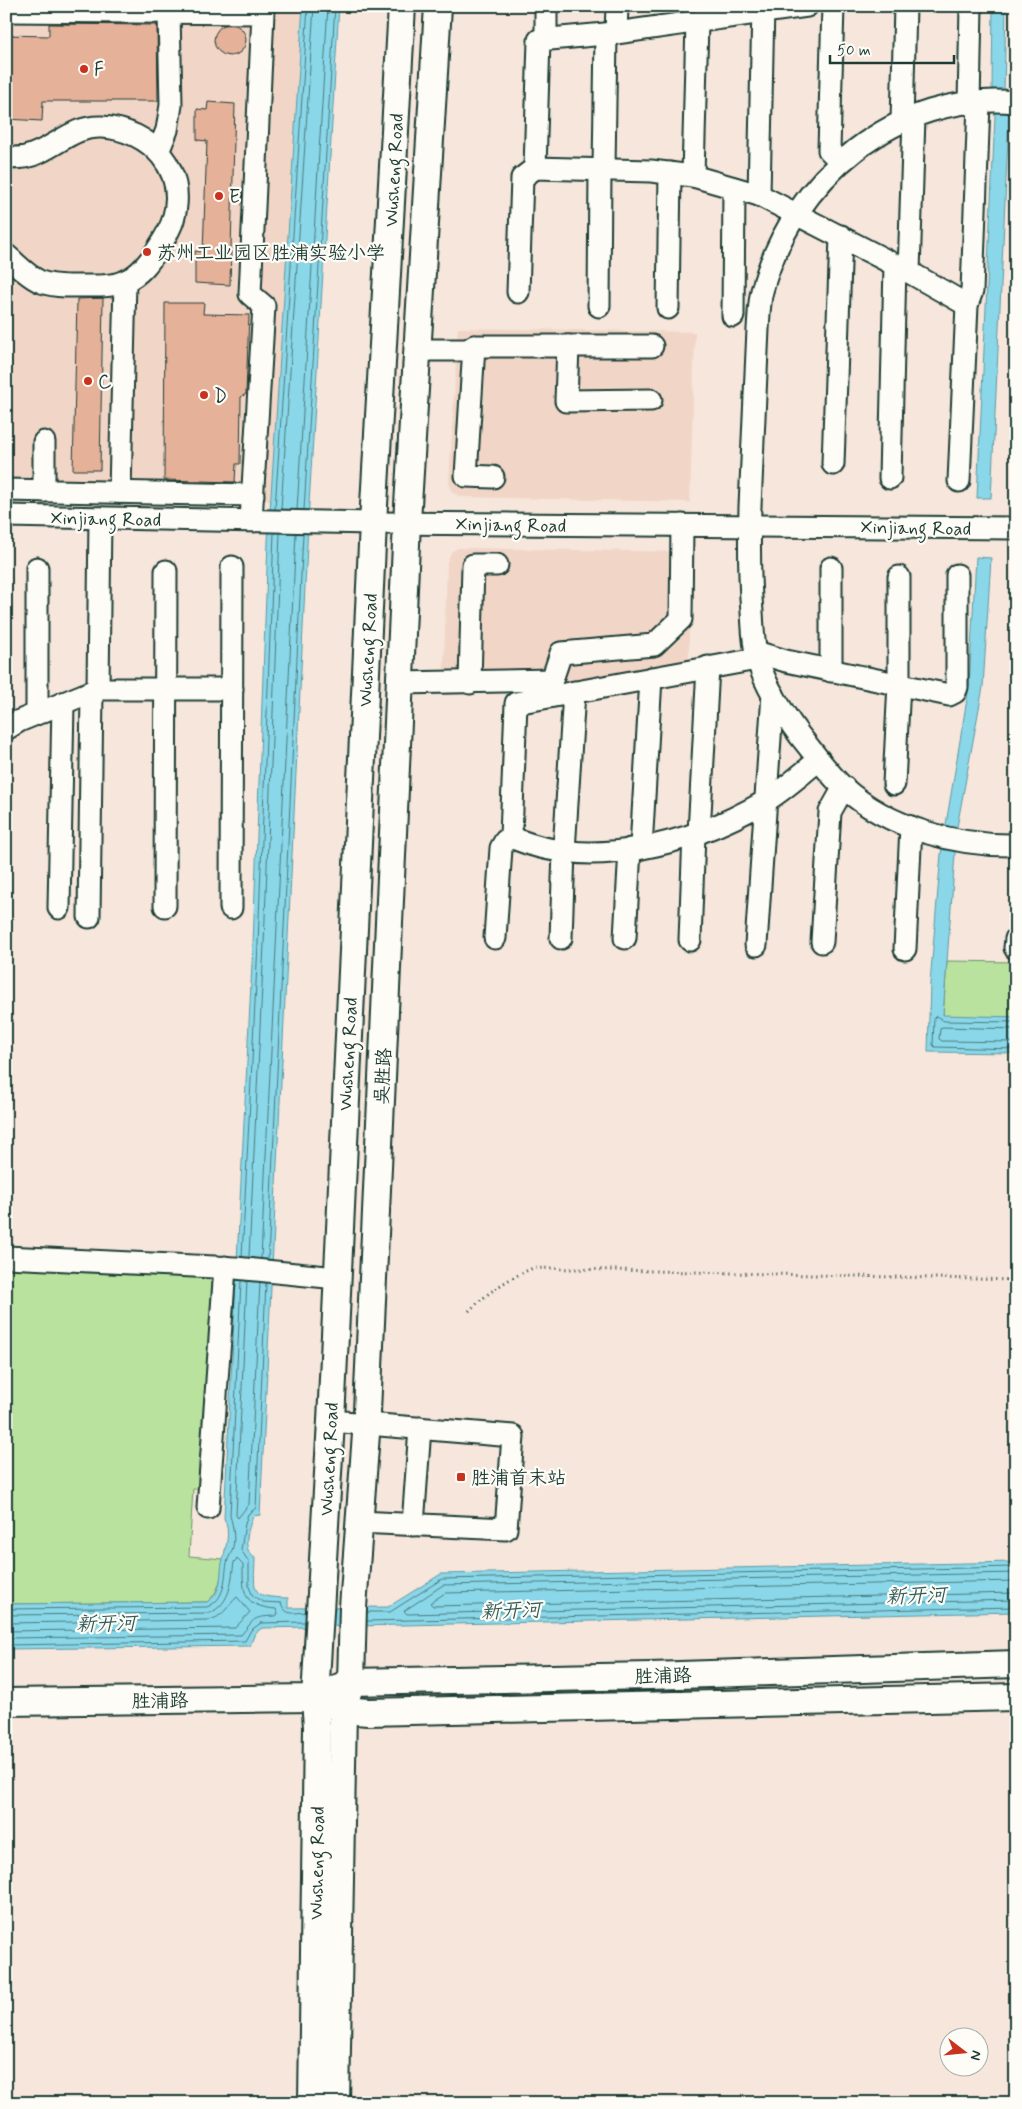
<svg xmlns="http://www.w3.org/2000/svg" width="1022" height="2109" viewBox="0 0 1022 2109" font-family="Mynerve,'LXGW WenKai TC',sans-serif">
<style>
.built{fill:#f1d6c7}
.green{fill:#b9e29e;stroke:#6c9069}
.water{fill:#8ad7e9;stroke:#5f99a1}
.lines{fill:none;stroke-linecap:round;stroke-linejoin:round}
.shore{stroke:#4a7b7c;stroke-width:1}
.building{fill:#e6b199;stroke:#1f3d34}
.minor-casing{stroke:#1f3d34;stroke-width:25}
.major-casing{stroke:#1f3d34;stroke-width:30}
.path{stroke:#1f3d34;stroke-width:3;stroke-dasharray:1 4;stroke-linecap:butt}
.minor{stroke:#fdfcf7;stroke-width:21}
.major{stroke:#fdfcf7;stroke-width:26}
.poi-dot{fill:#c8321e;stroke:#fdfcf7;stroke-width:2}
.labels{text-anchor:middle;stroke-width:4.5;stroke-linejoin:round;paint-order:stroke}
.poi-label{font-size:19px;fill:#1f3d34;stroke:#fdfcf7;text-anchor:start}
.street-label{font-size:19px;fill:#1f3d34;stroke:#fdfcf7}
.water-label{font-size:20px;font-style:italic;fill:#345c58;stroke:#fdfcf7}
</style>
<rect width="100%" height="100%" fill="#f6e6db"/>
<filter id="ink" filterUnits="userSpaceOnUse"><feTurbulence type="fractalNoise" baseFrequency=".02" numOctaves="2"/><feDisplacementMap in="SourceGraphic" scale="10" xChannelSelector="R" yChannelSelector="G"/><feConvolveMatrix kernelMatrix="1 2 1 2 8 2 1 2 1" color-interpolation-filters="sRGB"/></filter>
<g filter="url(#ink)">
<g class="built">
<polygon points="6,6 303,6 271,501 6,497"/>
<polygon points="458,328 695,332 690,502 461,497 452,492 449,483"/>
<polygon points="458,548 689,552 689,662 497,693 443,695 447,562 451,552"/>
</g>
<g class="green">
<polygon points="947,961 1016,962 1016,1017 943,1016"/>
<path d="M6 1265 218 1274 201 1489H193L189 1556 223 1559C221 1575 221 1591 207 1602L6 1604Z"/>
</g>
<g class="water">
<path d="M303 6H339L309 504 260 1515 253 1516C248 1530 241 1550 255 1558 254 1593 250 1597 288 1598V1608L388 1607 441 1574 1016 1562V1612L262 1628 255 1633 250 1646 6 1649V1604L207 1602C212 1598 215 1596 217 1591 222 1581 220 1569 223 1559 226 1545 231 1533 224 1518L253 944 268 541Z"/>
<polygon points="993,6 1006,6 1004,92 1009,116 991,498 977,498 995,117 992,87"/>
<polygon points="976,557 991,558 983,687 957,827 943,1015 1016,1017 1016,1053 928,1052 930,983 941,854 969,687"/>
</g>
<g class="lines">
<g class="shore">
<polyline points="275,509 308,6"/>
<polyline points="281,509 314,6"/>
<polyline points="297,510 328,6"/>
<polyline points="304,510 335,6"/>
<polyline points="1016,1022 944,1021 936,1016 934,1018 933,1045 935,1047 1016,1049"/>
<polyline points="1016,1029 942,1027 940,1029 939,1039 942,1041 1016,1042"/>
<polyline points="242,1257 258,944 274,533"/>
<polyline points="249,1257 264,944 280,533"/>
<polyline points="261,1259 296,533"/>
<polyline points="268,1259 303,534"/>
<polyline points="247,1281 236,1515 238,1518 249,1504 260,1282"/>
<path d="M266 1283 256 1508 248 1514 245 1524 241 1550 249 1562V1587L253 1596 263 1602 281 1603C286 1616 292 1613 306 1612"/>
<polyline points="1016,1573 443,1585 404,1611 407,1614 1016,1600"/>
<polyline points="1016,1581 445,1593 430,1603 433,1606 1016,1593"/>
<path d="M6 1609 207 1607C226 1599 224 1580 227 1563 228 1557 232 1553 233 1547 235 1537 233 1525 230 1516L241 1281"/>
<polyline points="367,1612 390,1612 442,1579 1016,1567"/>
<path d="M6 1615 210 1613C231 1603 231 1582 234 1562L237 1559 243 1565C243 1594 243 1606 276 1609L278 1614 276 1616C251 1617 256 1618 241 1635L6 1638"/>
<polyline points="367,1621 1016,1607"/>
<path d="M6 1623 208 1620C223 1618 227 1606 237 1597L250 1612 235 1628 6 1631"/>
<polyline points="6,1645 245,1641 251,1630 261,1623 305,1622"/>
</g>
</g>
<g class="building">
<circle cx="230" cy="40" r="16"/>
<polygon points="49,24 157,25 158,101 43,101 42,121 6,119 6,35 49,36"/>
<polygon points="208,102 235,104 230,285 195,283 195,251 203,252 207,141 197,140 197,109 207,110"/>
<polygon points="103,298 100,470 73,470 77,299"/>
<polygon points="165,303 204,303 203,314 249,315 246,394 241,397 240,464 236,464 235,482 164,480"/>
</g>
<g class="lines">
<defs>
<g id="minor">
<polyline points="833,6 829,150 840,161"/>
<polyline points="6,11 263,13 250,294 264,306 251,520"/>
<polyline points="616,33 617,6"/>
<polyline points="546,39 546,6"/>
<path d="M1016 102C898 90 791 179 762 291 759 303 759 316 758 329 755 388 753 447 750 506 749 542 749 576 752 612 753 627 753 642 757 657 764 685 783 713 800 736 814 753 827 772 844 788 889 828 956 846 1016 845"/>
<polyline points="969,104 971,6"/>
<polyline points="902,122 905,6"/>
<polyline points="158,152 167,130 171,105 169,12"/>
<path d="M6 158C12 158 19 158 25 157 53 151 72 125 102 127 151 130 188 170 173 220 170 230 164 239 159 247 150 261 140 275 125 281 112 287 97 286 84 286 70 286 52 287 39 281 26 275 17 264 6 255"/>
<polyline points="535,168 539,40 616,33 807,6"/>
<polyline points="604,169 606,34"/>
<polyline points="693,176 697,22"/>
<polyline points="759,195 763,6"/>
<polyline points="909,272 914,117"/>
<polyline points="518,292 522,178 535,168 651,171 693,176 759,195 909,272 967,305"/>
<polyline points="599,306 600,169"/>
<polyline points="668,308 670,173"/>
<polyline points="733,316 734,188"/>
<polyline points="474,346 466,476 493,477"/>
<polyline points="568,346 566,401 651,400"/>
<polyline points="417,350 467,350 474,346 652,346"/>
<polyline points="833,464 841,236"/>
<polyline points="890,478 895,265"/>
<polyline points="959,481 967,305 972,291 979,103"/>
<polyline points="6,490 253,495"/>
<polyline points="44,491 44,442"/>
<polyline points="120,492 125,281"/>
<polyline points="6,516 373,523 1016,528"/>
<polyline points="37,568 37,713"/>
<polyline points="831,568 831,671"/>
<polyline points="756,652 786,661 949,695 955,692 957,687 957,575"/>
<polyline points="400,683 552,680 561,653 654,645 681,619 682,525"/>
<polyline points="470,683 473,565 497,565"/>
<polyline points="98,689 100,518"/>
<polyline points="6,729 19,721 98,689 232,689"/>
<polyline points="894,784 899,683 899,577"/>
<polyline points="699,833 708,667"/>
<path d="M511 837C590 872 692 844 764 802 783 791 801 774 819 760"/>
<polyline points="641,848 651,678"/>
<polyline points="165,906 166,571"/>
<polyline points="59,908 63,703"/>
<polyline points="231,908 232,567"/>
<polyline points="89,917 92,691"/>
<polyline points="495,938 501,848 505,841 511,837 516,703 757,659"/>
<polyline points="561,938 564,851 574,692"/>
<polyline points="625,938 630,849"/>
<polyline points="690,940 694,834"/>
<polyline points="822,942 830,812 844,787"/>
<polyline points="756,945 773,694"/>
<polyline points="1015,948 1016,939"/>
<polyline points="905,949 911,827"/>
<polyline points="6,1257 235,1268 337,1278"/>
<polyline points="331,1421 513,1436 506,1529 359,1522"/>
<polyline points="208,1508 225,1267"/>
<polyline points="413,1525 420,1428"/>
</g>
<g id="major">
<polyline points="6,1702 315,1698 351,1682 650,1676 1016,1664"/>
<polyline points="327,1703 343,1710 368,1712 1016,1697"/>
<polyline points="312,2103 317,1727 315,1698 331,1421 373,523 402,6"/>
<polyline points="336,2103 343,1710 351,1682 353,1607 366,1434 407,522 438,6"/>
</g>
</defs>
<use href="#minor" class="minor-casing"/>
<use href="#major" class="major-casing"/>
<path class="path" d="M469 1311C488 1292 509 1278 533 1268L1016 1280"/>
<use href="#minor" class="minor"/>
<use href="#major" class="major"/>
</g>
</g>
<g class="poi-dot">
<circle cx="84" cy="69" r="5"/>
<circle cx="219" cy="196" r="5"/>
<circle cx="147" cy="252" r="5"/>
<circle cx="88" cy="381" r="5"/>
<circle cx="204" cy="395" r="5"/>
<rect x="456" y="1472" width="10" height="10" rx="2.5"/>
</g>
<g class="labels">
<g class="poi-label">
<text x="94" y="76">F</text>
<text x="229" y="203">E</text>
<text x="157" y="259">苏州工业园区胜浦实验小学</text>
<text x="98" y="388">C</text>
<text x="214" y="402">D</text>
<text x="471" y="1484">胜浦首末站</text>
</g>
<g class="street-label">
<text transform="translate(393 170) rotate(-87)" y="7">Wusheng Road</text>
<text transform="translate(106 518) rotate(1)" y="7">Xinjiang Road</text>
<text transform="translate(511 524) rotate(1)" y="7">Xinjiang Road</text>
<text transform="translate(916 527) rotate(1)" y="7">Xinjiang Road</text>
<text transform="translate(367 650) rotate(-87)" y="7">Wusheng Road</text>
<text transform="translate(347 1054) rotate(-87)" y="7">Wusheng Road</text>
<text transform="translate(382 1076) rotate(-87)" y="7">吴胜路</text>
<text transform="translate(328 1459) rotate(-87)" y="7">Wusheng Road</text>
<text transform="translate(663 1675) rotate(-2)" y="7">胜浦路</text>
<text transform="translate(160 1700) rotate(-1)" y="7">胜浦路</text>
<text transform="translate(316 1863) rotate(-89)" y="7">Wusheng Road</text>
</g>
<g class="water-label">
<text transform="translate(916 1595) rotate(-2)" y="7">新开河</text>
<text transform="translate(511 1610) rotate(-2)" y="7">新开河</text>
<text transform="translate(106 1623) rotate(-1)" y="7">新开河</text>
</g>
</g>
<rect width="1022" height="2109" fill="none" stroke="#fdfcf7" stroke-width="25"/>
<rect x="12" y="12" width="997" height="2084" fill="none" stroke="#1f3d34" stroke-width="2" filter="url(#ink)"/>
<g transform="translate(964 2052) rotate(106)"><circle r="24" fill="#fdfcf7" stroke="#a4b0a9"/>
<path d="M0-4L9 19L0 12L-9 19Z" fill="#c8321e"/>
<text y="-8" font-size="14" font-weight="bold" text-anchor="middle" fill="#1f3d34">N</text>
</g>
<path d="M830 55v8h124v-8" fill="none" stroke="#1f3d34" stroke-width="2.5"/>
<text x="837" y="55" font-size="15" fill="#1f3d34" stroke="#fdfcf7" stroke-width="4" paint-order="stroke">50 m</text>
</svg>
